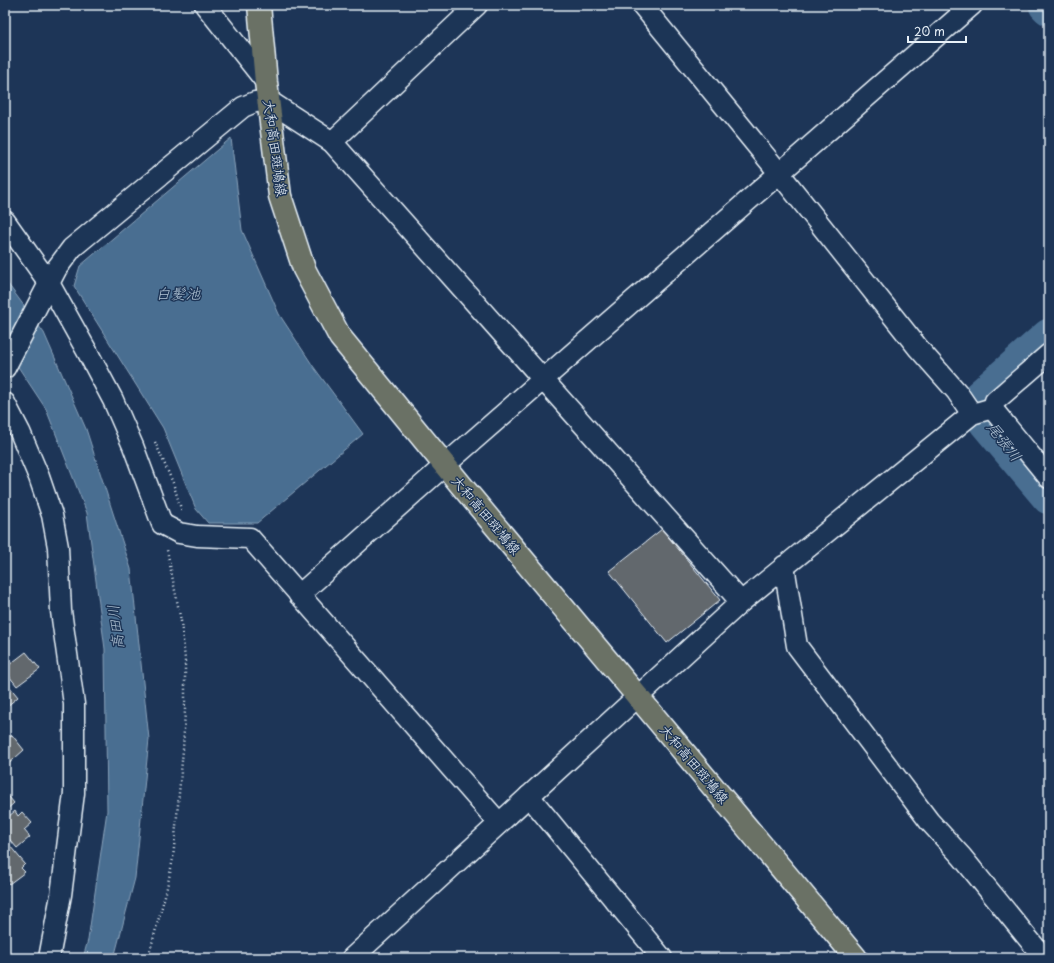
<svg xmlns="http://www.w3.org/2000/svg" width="1054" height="963" viewBox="0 0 1054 963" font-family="'Playpen Sans','Klee One',sans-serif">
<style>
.water{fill:#496e91;stroke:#89a2ba}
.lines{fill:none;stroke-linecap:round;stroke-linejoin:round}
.river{stroke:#496e91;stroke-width:35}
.building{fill:#62676d;stroke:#e8f1f8}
.street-casing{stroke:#e8f1f8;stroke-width:23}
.primary-casing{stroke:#e8f1f8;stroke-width:25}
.path{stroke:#e8f1f8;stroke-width:2.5;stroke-dasharray:1 3;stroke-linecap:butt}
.street{stroke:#1d3557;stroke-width:20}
.primary{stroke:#6a7165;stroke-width:22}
.labels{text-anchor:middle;stroke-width:3;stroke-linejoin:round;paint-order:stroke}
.street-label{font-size:14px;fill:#e8f1f8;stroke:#1d3557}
.water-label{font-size:15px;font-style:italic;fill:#b0c3d4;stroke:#1d3557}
</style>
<rect width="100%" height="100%" fill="#1d3557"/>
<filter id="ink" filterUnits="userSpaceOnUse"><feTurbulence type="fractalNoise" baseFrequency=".025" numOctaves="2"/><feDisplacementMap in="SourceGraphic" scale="8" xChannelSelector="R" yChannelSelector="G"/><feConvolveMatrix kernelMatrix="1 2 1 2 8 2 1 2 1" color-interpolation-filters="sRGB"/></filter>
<g filter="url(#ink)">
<g class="water">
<polygon points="231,138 242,230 279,314 313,366 363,434 257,523 208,523 196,509 163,428 74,286 80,266"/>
<polygon points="5,280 44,333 86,429 131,569 149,739 135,878 114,958 83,958 88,940 107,811 105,649 87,513 46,409 5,347"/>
</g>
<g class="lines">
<g class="river">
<polyline points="1046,5 1049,8"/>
<polyline points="1049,336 980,397 986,422 1049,497"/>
</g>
</g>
<g class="building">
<polygon points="297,5 310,5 303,11"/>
<polygon points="662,529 720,600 667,643 609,571"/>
<polygon points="26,652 40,669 17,686 5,671 5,668"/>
<polygon points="5,681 18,697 5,708"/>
<polygon points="12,735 24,750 5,767 5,738 7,736 8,738"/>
<polygon points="5,792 14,803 5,811"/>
<polygon points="15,811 18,816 22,812 32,823 24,830 30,837 17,848 5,834 5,817 7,816 8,817"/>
<polygon points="5,840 25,864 21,868 25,872 9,884 5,879"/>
</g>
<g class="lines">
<defs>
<g id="street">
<polyline points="205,5 266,82"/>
<polyline points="642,5 780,174 919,349 957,392 972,414"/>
<polyline points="332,142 477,5"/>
<polyline points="5,221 49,283 88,353 113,400 133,446 162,524 179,533 197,536 250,538 499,823"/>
<polyline points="1049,354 995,401 993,408 995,412 1049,478"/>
<polyline points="5,368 57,268 72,248 243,107 255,102 269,101 332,142 741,602"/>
<polyline points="5,403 20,432 39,477 52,515 58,547 61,611 74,704 74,793 61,895 49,958"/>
<polyline points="784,566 797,646 929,821 962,857 1044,958"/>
<polyline points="299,595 445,465 972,5"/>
<polyline points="529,796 662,958"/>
<polyline points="352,958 741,602 972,414 993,408"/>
</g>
<polyline id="primary" points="259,5 266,82 280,196 304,269 340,337 461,485 856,958"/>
</defs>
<use href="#street" class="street-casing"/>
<use href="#primary" class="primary-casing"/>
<g class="path">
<polyline points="155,442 173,483 182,512"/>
<polyline points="148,958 166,892 173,859 183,750 185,710 185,659 181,621 167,550"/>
</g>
<use href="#street" class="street"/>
<use href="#primary" class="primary"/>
</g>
</g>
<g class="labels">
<g class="street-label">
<text transform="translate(275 148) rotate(82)" y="5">大和高田斑鳩線</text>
<text transform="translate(486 515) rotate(50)" y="5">大和高田斑鳩線</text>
<text transform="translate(694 764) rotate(50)" y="5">大和高田斑鳩線</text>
</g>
<g class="water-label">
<text x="178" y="299">白髪池</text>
<text transform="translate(1004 442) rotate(52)" y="5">尾張川</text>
<text transform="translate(116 627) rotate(-97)" y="5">高田川</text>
</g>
</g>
<rect width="1054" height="963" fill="none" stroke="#1d3557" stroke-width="20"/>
<rect x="10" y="10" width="1034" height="943" fill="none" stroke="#e8f1f8" stroke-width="1.5" filter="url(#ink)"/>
<path d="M908 36v6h58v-6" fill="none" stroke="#e8f1f8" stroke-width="2"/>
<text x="914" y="36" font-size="12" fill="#e8f1f8" stroke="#1d3557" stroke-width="3" paint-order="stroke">20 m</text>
</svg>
